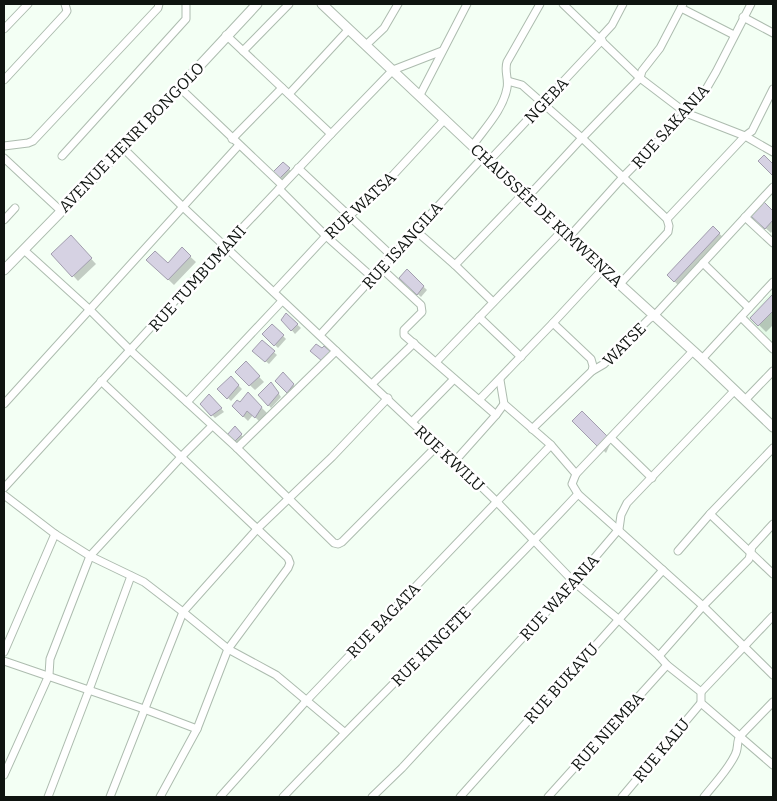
<svg xmlns="http://www.w3.org/2000/svg" width="777" height="801" viewBox="0 0 777 801" font-family="Bitter,serif">
<style>
.built{fill:#e3f9e6}
.shadow{fill:#0003}
.building{fill:#d6d2e3;stroke:#a29eae}
.lines{fill:none;stroke-linecap:round;stroke-linejoin:round}
.minor-casing{stroke:#adbcaf;stroke-width:9}
.tertiary-casing{stroke:#adbcaf;stroke-width:11}
.minor{stroke:#fff;stroke-width:7}
.tertiary{stroke:#fff;stroke-width:9}
.labels{text-anchor:middle;stroke-width:5;stroke-linejoin:round;paint-order:stroke}
.street-label{font-size:16px;fill:#0f1410;stroke:#fff}
</style>
<rect width="100%" height="100%" fill="#f3fff4"/>
<polygon class="built" points="773,291 773,343 747,319"/>
<g class="shadow">
<polygon points="283,163 292,172 281,183 272,174"/>
<polygon points="764,204 773,213 773,230 771,233 752,216"/>
<polygon points="713,228 724,238 679,286 668,275"/>
<polygon points="71,237 96,264 78,281 53,254"/>
<polygon points="182,249 196,262 174,285 148,260 168,265"/>
<polygon points="407,271 427,290 421,297 400,278"/>
<polygon points="773,296 773,325 766,332 752,318"/>
<polygon points="287,315 301,328 295,334 283,320"/>
<polygon points="272,325 286,339 278,348 264,334"/>
<polygon points="262,342 277,355 269,364 254,351"/>
<polygon points="246,363 264,382 255,390 236,372"/>
<polygon points="283,374 296,388 290,395 277,381"/>
<polygon points="231,378 242,389 231,401 219,389"/>
<polygon points="274,387 281,397 271,408 260,395"/>
<polygon points="248,394 267,413 260,422 253,415 248,421 233,406 241,403"/>
<polygon points="212,398 224,412 215,418 202,404"/>
<polygon points="574,421 611,442 606,453"/>
<polygon points="235,428 244,438 238,444 229,435"/>
</g>
<g class="building">
<polygon points="764,155 773,164 773,176 758,161"/>
<polygon points="283,162 290,168 277,181 271,174"/>
<polygon points="764,202 773,211 773,220 765,229 751,216"/>
<polygon points="713,226 720,233 674,282 667,275"/>
<polygon points="71,235 92,258 72,277 51,254"/>
<polygon points="182,247 191,256 168,280 146,260 155,251 168,263"/>
<polygon points="407,269 424,286 417,295 399,278"/>
<polygon points="773,294 773,311 758,326 750,318"/>
<polygon points="286,313 298,324 291,331 281,320"/>
<polygon points="272,324 284,335 274,346 262,334"/>
<polygon points="262,340 275,351 265,362 252,351"/>
<polygon points="316,344 322,348 324,346 331,352 322,361 310,351"/>
<polygon points="246,361 260,376 249,386 235,372"/>
<polygon points="283,372 294,384 287,393 275,381"/>
<polygon points="231,376 239,385 227,399 217,389"/>
<polygon points="271,382 279,393 268,406 258,395"/>
<polygon points="248,392 262,407 255,418 247,411 243,417 232,406 237,400 240,402"/>
<polygon points="209,394 222,408 211,416 200,404"/>
<polygon points="582,411 607,436 600,449 572,421"/>
<polygon points="235,426 242,434 234,442 227,435"/>
</g>
<g class="lines">
<defs>
<g id="minor">
<polyline points="563,4 640,78 686,113 745,136 773,152"/>
<polyline points="681,8 734,35"/>
<polyline points="743,17 773,33"/>
<polyline points="4,29 28,4"/>
<polyline points="226,35 331,134"/>
<polyline points="600,38 612,25 623,4"/>
<polyline points="366,45 384,28 398,4"/>
<polyline points="243,51 289,4"/>
<polyline points="4,80 65,14 67,11 65,4"/>
<polyline points="508,81 522,85 582,138 667,219 669,226 668,232 620,284"/>
<polyline points="180,88 282,185"/>
<polyline points="289,94 349,29"/>
<polyline points="420,95 467,4"/>
<polyline points="232,139 282,88"/>
<path d="M473 145C485 128 503 110 507 88 509 79 504 71 507 62L540 4"/>
<polyline points="4,146 28,143 33,141 158,8 159,4"/>
<polyline points="123,148 182,206 437,446 455,461 496,501 574,582 618,619 659,656 667,665 701,692 701,703 773,765"/>
<polyline points="62,156 186,19 186,4"/>
<polyline points="4,158 61,211"/>
<polyline points="489,161 602,40"/>
<polyline points="298,168 392,256"/>
<polyline points="279,189 326,236 372,277"/>
<polyline points="745,217 773,243"/>
<polyline points="667,219 745,136 752,131 773,89"/>
<polyline points="4,220 15,208"/>
<polyline points="415,230 455,265 493,302"/>
<polyline points="570,236 623,177 686,113 705,91 716,72 751,4"/>
<polyline points="24,250 89,309 130,350 237,448 334,543 338,544 342,542 437,446"/>
<polyline points="703,263 749,308"/>
<polyline points="455,265 523,194 530,193 534,190 582,138 640,78 642,71 660,48 683,4"/>
<polyline points="381,268 421,305 422,312 404,330 404,335 496,415"/>
<polyline points="274,292 326,236 382,187 445,119"/>
<polyline points="479,317 521,357"/>
<polyline points="741,317 773,349"/>
<polyline points="320,335 484,156"/>
<polyline points="702,359 773,282"/>
<polyline points="436,362 563,230"/>
<polyline points="592,371 604,364 649,319 654,316 773,187"/>
<polyline points="500,380 504,404 551,445 576,474 572,484 578,494 703,606 773,675"/>
<polyline points="101,381 288,558 290,563 288,568 228,649 197,729 160,797"/>
<polyline points="372,384 414,343"/>
<polyline points="479,400 553,323 603,269"/>
<polyline points="745,400 773,371"/>
<polyline points="187,402 282,301"/>
<polyline points="4,404 239,145"/>
<polyline points="412,422 454,379"/>
<polyline points="532,429 592,371 593,366 591,359 553,323"/>
<polyline points="611,438 652,478"/>
<polyline points="237,448 336,351"/>
<polyline points="455,461 496,415 504,404"/>
<polyline points="576,474 693,351"/>
<polyline points="4,488 225,246 331,134 393,70 442,51"/>
<polyline points="4,495 55,534 90,556 144,582 183,612 228,649 276,675 344,732"/>
<polyline points="710,514 773,574"/>
<polyline points="678,551 710,514 773,448"/>
<polyline points="4,652 55,534"/>
<polyline points="659,656 703,606 749,559 752,547 773,524"/>
<polyline points="4,661 144,709 197,729"/>
<polyline points="701,692 773,616"/>
<polyline points="4,775 49,675 50,659 90,556 182,456 212,426"/>
<polyline points="48,797 89,690 131,576"/>
<polyline points="110,797 183,612 258,528 332,457 388,398"/>
<polyline points="220,797 307,700 551,445"/>
<path d="M283 797C380 695 482 597 578 494"/>
<polyline points="372,797 402,768 574,582 619,529 621,515 627,503 735,390"/>
<polyline points="460,797 663,570"/>
<polyline points="548,797 667,665"/>
<polyline points="622,797 701,703"/>
<path d="M704 797C714 784 728 770 735 755 739 748 736 742 740 736L773 702"/>
</g>
<g id="tertiary">
<polyline points="322,4 603,269 702,359 773,427"/>
<polyline points="4,270 123,148 257,4"/>
</g>
</defs>
<use href="#minor" class="minor-casing"/>
<use href="#tertiary" class="tertiary-casing"/>
<use href="#minor" class="minor"/>
<use href="#tertiary" class="tertiary"/>
</g>
<g class="labels">
<g class="street-label">
<text transform="translate(546 100) rotate(-47)" y="6">NGEBA</text>
<text transform="translate(670 126) rotate(-48)" y="6">RUE SAKANIA</text>
<text transform="translate(131 137) rotate(-46)" y="6">AVENUE HENRI BONGOLO</text>
<text transform="translate(360 205) rotate(-43)" y="6">RUE WATSA</text>
<text transform="translate(547 215) rotate(43)" y="6">CHAUSSÉE DE KIMWENZA</text>
<text transform="translate(402 245) rotate(-48)" y="6">RUE ISANGILA</text>
<text transform="translate(197 278) rotate(-48)" y="6">RUE TUMBUMANI</text>
<text transform="translate(624 344) rotate(-45)" y="6">WATSE</text>
<text transform="translate(450 458) rotate(43)" y="6">RUE KWILU</text>
<text transform="translate(559 597) rotate(-48)" y="6">RUE WAFANIA</text>
<text transform="translate(383 620) rotate(-46)" y="6">RUE BAGATA</text>
<text transform="translate(431 646) rotate(-45)" y="6">RUE KINGETE</text>
<text transform="translate(561 683) rotate(-48)" y="6">RUE BUKAVU</text>
<text transform="translate(607 731) rotate(-48)" y="6">RUE NIEMBA</text>
<text transform="translate(661 750) rotate(-50)" y="6">RUE KALU</text>
</g>
</g>
<rect width="777" height="801" fill="none" stroke="#0f1410" stroke-width="10"/>
</svg>
